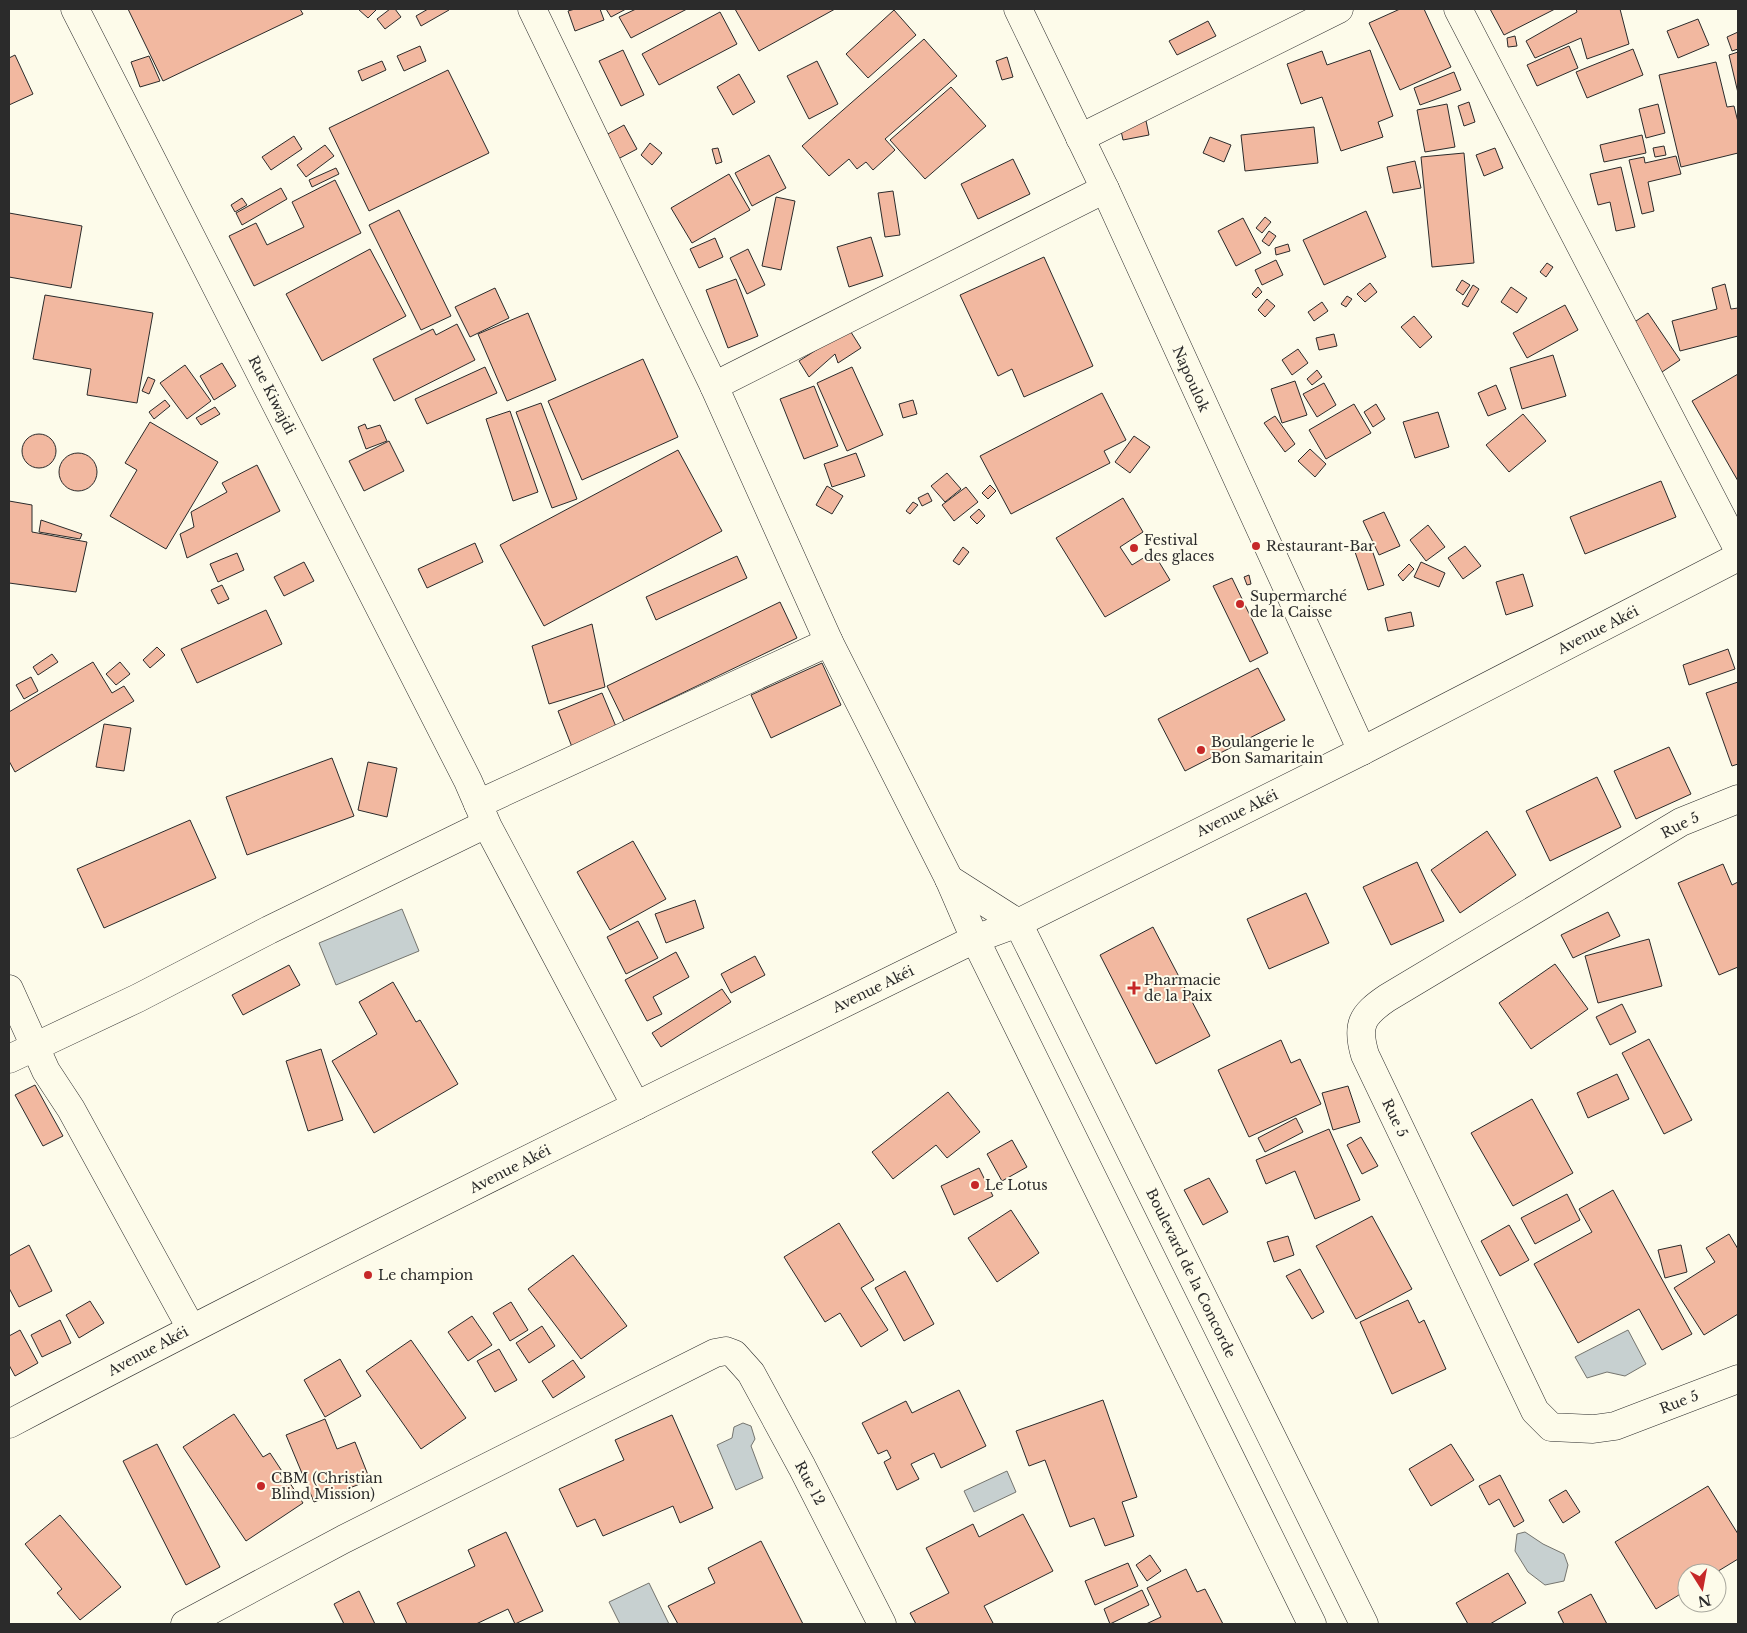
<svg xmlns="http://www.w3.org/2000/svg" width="1747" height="1633" viewBox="0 0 1747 1633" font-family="'Libre Baskerville',serif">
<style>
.water{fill:#c7d0d0;stroke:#74746e}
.building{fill:#f2b8a0;stroke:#2b2b2b}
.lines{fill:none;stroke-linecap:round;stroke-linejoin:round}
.minor-casing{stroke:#2b2b2b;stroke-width:29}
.secondary-casing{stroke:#2b2b2b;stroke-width:29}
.minor{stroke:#fdfbea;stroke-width:28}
.secondary{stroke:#fdfbea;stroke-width:28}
.poi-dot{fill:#c62828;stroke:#fdfbea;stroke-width:2}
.labels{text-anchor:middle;stroke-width:4;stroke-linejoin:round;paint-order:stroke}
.street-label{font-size:14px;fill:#2b2b2b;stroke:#fdfbea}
.poi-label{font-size:14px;fill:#2b2b2b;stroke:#fdfbea;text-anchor:start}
</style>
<rect width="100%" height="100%" fill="#fdfbea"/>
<g class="water">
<polygon points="402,909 419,951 336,985 319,943"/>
<polygon points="1628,1330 1646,1364 1625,1376 1607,1372 1587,1378 1575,1357"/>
<polygon points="743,1423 751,1426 755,1439 751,1446 763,1478 736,1490 717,1445 732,1438 734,1427"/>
<polygon points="1007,1471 1016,1492 974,1512 964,1491"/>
<polygon points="1525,1532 1543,1544 1564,1554 1568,1565 1564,1581 1545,1585 1528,1572 1515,1551 1517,1534"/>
<polygon points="649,1583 669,1624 620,1624 609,1602"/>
</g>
<g class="building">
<polygon points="128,9 300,9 303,14 163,81"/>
<polygon points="358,9 377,9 368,18"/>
<polygon points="390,9 395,9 401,17 385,29 377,19"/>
<polygon points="428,9 449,9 449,10 421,26 416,16"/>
<polygon points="575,9 600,9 604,20 575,31 568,11"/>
<polygon points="606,9 626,9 611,17"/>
<polygon points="636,9 687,9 631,38 619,17"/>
<polygon points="735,9 835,9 759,51"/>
<polygon points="1400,9 1424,9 1451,67 1400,90 1369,23"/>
<polygon points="1490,9 1555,9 1504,35"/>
<polygon points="1576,9 1620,9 1629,44 1587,59 1581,38 1535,58 1526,41 1577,12"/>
<polygon points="894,10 916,35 868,78 846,54"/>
<polygon points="720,12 737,44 659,85 642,54"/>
<polygon points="1698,19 1709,45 1678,58 1667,31"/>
<polygon points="1208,21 1216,36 1177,55 1169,41"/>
<polygon points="1738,32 1738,49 1732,51 1727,37"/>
<polygon points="1515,36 1517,46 1508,47 1507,38"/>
<polygon points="924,39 957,76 885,139 895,150 873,170 866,162 857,169 849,159 829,176 802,146"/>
<polygon points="420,46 426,61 404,71 397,56"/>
<polygon points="1569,46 1578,68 1537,86 1527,65"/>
<polygon points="1633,49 1643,75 1587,98 1576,72"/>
<polygon points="623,50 644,95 621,106 599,61"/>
<polygon points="1370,50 1393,116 1378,122 1383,137 1341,151 1322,97 1301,104 1287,64 1322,51 1327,65"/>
<polygon points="1738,52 1738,93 1729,55"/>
<polygon points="15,55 33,94 9,105 9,58"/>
<polygon points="149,56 160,81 140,87 131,62"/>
<polygon points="1007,57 1013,77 1002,80 996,61"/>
<polygon points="382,61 386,70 362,81 358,71"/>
<polygon points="817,61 838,104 809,119 787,76"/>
<polygon points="1716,62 1727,107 1734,106 1738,122 1738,153 1681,167 1659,75"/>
<polygon points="448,70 489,153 369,211 329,128"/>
<polygon points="1454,72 1461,90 1420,105 1414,88"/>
<polygon points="739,74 755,102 733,115 717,87"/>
<polygon points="951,87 986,126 925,179 890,140"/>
<polygon points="1469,102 1475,122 1464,126 1458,106"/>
<polygon points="1447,104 1455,147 1425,152 1417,110"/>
<polygon points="1658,104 1665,133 1646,138 1639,109"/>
<polygon points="1145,116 1149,135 1123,140 1119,121"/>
<polygon points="624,125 637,149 618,159 606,135"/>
<polygon points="1314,127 1318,163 1245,171 1241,135"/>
<polygon points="1642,135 1646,153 1604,162 1600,145"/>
<polygon points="294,136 302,149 271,170 262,157"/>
<polygon points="1210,137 1231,145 1224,162 1203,153"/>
<polygon points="650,143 662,153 652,165 641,155"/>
<polygon points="325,145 334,156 306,177 297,165"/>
<polygon points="1664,146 1666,155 1655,157 1653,148"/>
<polygon points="718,148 722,162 716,164 712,149"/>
<polygon points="1495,148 1503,168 1484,176 1476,155"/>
<polygon points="1464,153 1474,263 1432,267 1421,157"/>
<polygon points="769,155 786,188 752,206 735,173"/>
<polygon points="1676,156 1681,174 1648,182 1654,211 1642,214 1629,160 1644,157 1645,163"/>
<polygon points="1013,159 1030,194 978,219 961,184"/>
<polygon points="1415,161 1421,188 1393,193 1387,167"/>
<polygon points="1621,167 1635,227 1616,231 1610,202 1598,205 1590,174"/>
<polygon points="336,168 339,174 312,187 309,180"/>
<polygon points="729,174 750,210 692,243 671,208"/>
<polygon points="335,180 361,233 254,286 229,236 256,223 267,245 304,227 292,202"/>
<polygon points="281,188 287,199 242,225 236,213"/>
<polygon points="893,191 900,235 885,237 878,193"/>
<polygon points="776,197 795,201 781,270 762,266"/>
<polygon points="242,198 247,205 235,212 231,205"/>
<polygon points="399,210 451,316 421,330 369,225"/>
<polygon points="1366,211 1386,257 1324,285 1303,240"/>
<polygon points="9,213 82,226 71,288 9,277"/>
<polygon points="1265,217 1271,222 1262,233 1256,228"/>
<polygon points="1243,218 1261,253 1236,266 1218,231"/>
<polygon points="1269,231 1276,236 1269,246 1262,241"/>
<polygon points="871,237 883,276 849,287 837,247"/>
<polygon points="715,238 723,257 699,268 690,249"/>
<polygon points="1288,244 1290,251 1276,255 1275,248"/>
<polygon points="370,249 406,316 322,361 286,294"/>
<polygon points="748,249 765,285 747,294 730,258"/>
<polygon points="1044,257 1093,366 1024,397 1012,369 998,376 960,295"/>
<polygon points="1276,260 1283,275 1262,285 1255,270"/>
<polygon points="1547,263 1553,267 1546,277 1540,272"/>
<polygon points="736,279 758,336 728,348 706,290"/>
<polygon points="1462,280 1470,285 1463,295 1456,290"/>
<polygon points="1370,283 1377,292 1365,302 1357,294"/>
<polygon points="1725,284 1731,309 1738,308 1738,336 1680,351 1672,321 1717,309 1712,288"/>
<polygon points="1473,285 1479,289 1468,307 1462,304"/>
<polygon points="1258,287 1262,292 1256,298 1252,294"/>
<polygon points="1511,287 1527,298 1517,313 1501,302"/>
<polygon points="495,288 509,318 470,337 455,307"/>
<polygon points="45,295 153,313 137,403 87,395 91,369 33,359"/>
<polygon points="1347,296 1352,299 1346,307 1341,304"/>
<polygon points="1267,299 1275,306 1265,317 1258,310"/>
<polygon points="1322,302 1328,311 1314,321 1308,312"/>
<polygon points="1565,305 1578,330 1527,358 1513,333"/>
<polygon points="528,313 556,380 507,401 478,334"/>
<polygon points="1648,313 1680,360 1659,374 1627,327"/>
<polygon points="1414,316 1432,337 1420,348 1401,327"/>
<polygon points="457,324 475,360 394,401 373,359 433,329 436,335"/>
<polygon points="849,329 861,348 838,363 835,354 809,377 799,361"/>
<polygon points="1334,334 1337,346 1319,350 1316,338"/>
<polygon points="1298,349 1308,363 1292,375 1282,360"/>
<polygon points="1553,355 1566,396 1522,409 1510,368"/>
<polygon points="643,359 678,437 582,480 548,401"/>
<polygon points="222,363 236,386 214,400 200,376"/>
<polygon points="185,365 211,401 187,419 160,383"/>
<polygon points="485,367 497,393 427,424 415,399"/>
<polygon points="852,367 883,435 847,451 817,383"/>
<polygon points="1317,370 1322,377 1312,385 1307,379"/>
<polygon points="1738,374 1738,481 1692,401"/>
<polygon points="148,377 155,380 149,394 142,391"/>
<polygon points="1295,381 1307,415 1282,423 1271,389"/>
<polygon points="1324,383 1336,405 1317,417 1303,394"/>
<polygon points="1496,385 1506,409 1488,416 1478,393"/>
<polygon points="814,386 838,446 804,459 780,399"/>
<polygon points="1102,393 1126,440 1104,451 1110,463 1011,514 980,456"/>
<polygon points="165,400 170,406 154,419 149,412"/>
<polygon points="913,400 917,414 903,418 899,404"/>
<polygon points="541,403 577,499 552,508 516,412"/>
<polygon points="1354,404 1371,433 1326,459 1309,430"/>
<polygon points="1376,404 1385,419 1373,427 1364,412"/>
<polygon points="215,407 220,414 201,425 196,418"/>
<polygon points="510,411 538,492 513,501 486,419"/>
<polygon points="1438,412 1449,447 1415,458 1403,422"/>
<polygon points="1523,414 1546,441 1509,472 1486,445"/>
<polygon points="1275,416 1295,444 1285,452 1264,423"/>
<polygon points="150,422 218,462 166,549 110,516 137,470 125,463"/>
<polygon points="365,424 367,429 380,425 387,441 366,449 358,427"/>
<circle cx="39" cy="451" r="17"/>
<polygon points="1134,436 1150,447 1130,473 1115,462"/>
<polygon points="389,441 404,471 364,491 349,461"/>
<polygon points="1310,449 1326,464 1315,477 1298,461"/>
<polygon points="678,450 722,531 544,626 500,545"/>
<circle cx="78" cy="472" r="19"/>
<polygon points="856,453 865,476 832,487 824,464"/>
<polygon points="257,465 280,511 187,558 180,534 194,527 191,512 227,492 222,483"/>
<polygon points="947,473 961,489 945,502 931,486"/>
<polygon points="1661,481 1676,517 1585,554 1570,517"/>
<polygon points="990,485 996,491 988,499 982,493"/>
<polygon points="827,486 843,496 832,514 816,505"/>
<polygon points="966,487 978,502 954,521 942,505"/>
<polygon points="928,493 932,501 922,506 918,498"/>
<polygon points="1123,498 1143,532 1120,547 1132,565 1153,552 1170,580 1105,617 1056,538"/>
<polygon points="9,501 32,505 32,532 87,542 76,592 9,583"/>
<polygon points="913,502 918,505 910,514 906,511"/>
<polygon points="979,509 985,516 977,524 970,517"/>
<polygon points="1384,512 1400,546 1379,555 1363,521"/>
<polygon points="41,520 82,534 80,539 39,532"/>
<polygon points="1428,525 1445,547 1426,561 1410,540"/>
<polygon points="475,543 483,562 427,588 418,569"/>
<polygon points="1370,544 1384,585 1368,590 1354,549"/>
<polygon points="1465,546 1481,566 1463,579 1448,558"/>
<polygon points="963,547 969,552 959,565 953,561"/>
<polygon points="237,553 244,570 218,582 210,564"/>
<polygon points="737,556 747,578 656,620 646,597"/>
<polygon points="304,562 314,581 284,596 274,577"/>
<polygon points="1421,562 1445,573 1439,587 1414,577"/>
<polygon points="1409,564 1414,569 1403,581 1398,575"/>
<polygon points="1523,574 1533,606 1506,615 1496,582"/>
<polygon points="1249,575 1251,584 1247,585 1244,577"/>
<polygon points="1232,578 1268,653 1250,662 1213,586"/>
<polygon points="222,585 229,599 218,604 211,590"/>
<polygon points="780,602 797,638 624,721 607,686"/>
<polygon points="266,610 282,644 197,683 181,649"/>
<polygon points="1411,612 1414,626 1388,631 1385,618"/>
<polygon points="592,624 605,687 549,704 532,646"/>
<polygon points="157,647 165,655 150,668 143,660"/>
<polygon points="1728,649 1735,669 1689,685 1683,665"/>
<polygon points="52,654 58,662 38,675 33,667"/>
<polygon points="93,662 112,693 124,686 134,701 15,772 9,761 9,712"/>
<polygon points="120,662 130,674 116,685 106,674"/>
<polygon points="822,663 841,705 771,738 751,695"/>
<polygon points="1258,668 1285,720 1185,771 1158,719"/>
<polygon points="31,677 38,691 24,699 16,685"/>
<polygon points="1738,682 1738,764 1732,766 1706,693"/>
<polygon points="602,693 617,729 572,747 558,711"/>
<polygon points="104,724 131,728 124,771 96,767"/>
<polygon points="1669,747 1691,794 1636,819 1614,771"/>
<polygon points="332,758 354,816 247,855 226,797"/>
<polygon points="368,762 397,768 387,817 358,810"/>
<polygon points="1597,777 1621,827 1550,861 1526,811"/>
<polygon points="190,820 216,878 104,928 77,869"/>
<polygon points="1487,831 1516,875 1460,913 1431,870"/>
<polygon points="633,841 666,899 610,930 577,872"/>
<polygon points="1417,862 1444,921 1391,945 1363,887"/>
<polygon points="1723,864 1732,885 1738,882 1738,967 1719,975 1678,883"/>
<polygon points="1306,893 1329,943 1269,969 1247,919"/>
<polygon points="695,900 704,928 666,943 655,914"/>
<polygon points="1608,912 1620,936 1573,958 1561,935"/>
<polygon points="638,921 658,958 626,974 607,937"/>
<polygon points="1153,927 1210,1036 1156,1064 1100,955"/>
<polygon points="1649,939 1662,986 1598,1003 1585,956"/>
<polygon points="676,952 689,977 653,997 662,1014 647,1021 625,980"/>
<polygon points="755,956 765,975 731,993 721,974"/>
<polygon points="1555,964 1588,1009 1531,1049 1499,1003"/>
<polygon points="289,965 300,985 243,1015 232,995"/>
<polygon points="393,982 416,1022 420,1020 458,1084 374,1133 332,1061 377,1034 359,1002"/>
<polygon points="722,989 731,1002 661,1047 652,1033"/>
<polygon points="1622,1004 1636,1032 1610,1045 1596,1017"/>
<polygon points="1649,1039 1692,1120 1664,1134 1622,1053"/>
<polygon points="1281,1040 1291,1063 1300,1059 1321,1104 1249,1137 1218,1070"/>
<polygon points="321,1049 343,1120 308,1131 286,1061"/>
<polygon points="1617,1074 1629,1099 1588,1118 1577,1093"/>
<polygon points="35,1085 63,1136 43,1146 15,1095"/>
<polygon points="1348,1086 1360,1122 1333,1130 1322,1093"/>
<polygon points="948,1092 980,1132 947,1158 936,1145 893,1179 872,1152"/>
<polygon points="1532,1099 1573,1173 1513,1206 1471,1133"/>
<polygon points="1296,1118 1303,1132 1265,1152 1258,1138"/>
<polygon points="1329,1129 1360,1200 1315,1219 1295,1171 1266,1184 1256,1160"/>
<polygon points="1361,1137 1378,1166 1362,1174 1347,1145"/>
<polygon points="1012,1140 1027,1167 1002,1181 987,1154"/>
<polygon points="979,1168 993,1196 954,1215 941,1186"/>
<polygon points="1209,1178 1228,1212 1203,1225 1184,1190"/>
<polygon points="1613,1190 1692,1334 1662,1350 1639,1309 1578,1343 1534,1264 1592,1232 1579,1209"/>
<polygon points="1567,1194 1580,1220 1535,1244 1521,1218"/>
<polygon points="1011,1210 1039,1253 997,1282 968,1238"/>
<polygon points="1372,1216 1412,1289 1356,1319 1316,1246"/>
<polygon points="839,1223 874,1280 861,1288 888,1330 861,1347 840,1313 825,1322 784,1257"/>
<polygon points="1509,1225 1529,1260 1500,1276 1481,1241"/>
<polygon points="1729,1234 1738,1249 1738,1314 1704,1335 1674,1288 1715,1262 1706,1248"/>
<polygon points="1288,1236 1294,1255 1274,1262 1267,1242"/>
<polygon points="29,1245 52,1291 19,1307 9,1288 9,1256"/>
<polygon points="1681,1245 1687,1272 1665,1278 1658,1250"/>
<polygon points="573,1255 627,1326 581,1359 528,1289"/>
<polygon points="1300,1269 1324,1312 1312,1319 1286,1276"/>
<polygon points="905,1271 934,1324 904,1341 875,1288"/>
<polygon points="1408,1300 1419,1323 1424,1320 1446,1369 1392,1394 1360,1322"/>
<polygon points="90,1301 104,1323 79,1338 66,1315"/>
<polygon points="511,1302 528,1330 510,1341 493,1313"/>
<polygon points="472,1316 492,1345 468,1361 448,1332"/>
<polygon points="60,1320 71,1343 42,1357 31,1335"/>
<polygon points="542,1326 555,1346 529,1363 516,1343"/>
<polygon points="20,1330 38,1363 15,1376 9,1365 9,1336"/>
<polygon points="411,1340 466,1418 421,1449 366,1371"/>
<polygon points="499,1349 517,1380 495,1392 477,1361"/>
<polygon points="340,1359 361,1396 325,1417 304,1380"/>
<polygon points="573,1360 585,1377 553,1398 542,1381"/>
<polygon points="959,1390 986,1446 941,1468 934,1453 911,1464 919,1479 897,1490 884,1462 891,1458 887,1450 878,1454 862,1423 906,1401 912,1413"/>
<polygon points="1103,1400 1137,1497 1122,1502 1134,1536 1105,1546 1094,1518 1070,1527 1045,1460 1029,1466 1016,1431"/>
<polygon points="234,1414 263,1457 270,1453 303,1503 246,1541 183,1447"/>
<polygon points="672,1415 713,1508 680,1523 673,1506 603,1536 595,1519 577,1527 559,1489 624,1460 615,1440"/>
<polygon points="325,1419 337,1449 355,1442 370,1480 314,1502 286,1435"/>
<polygon points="157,1444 220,1567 186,1585 123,1461"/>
<polygon points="1451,1444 1474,1480 1431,1506 1409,1469"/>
<polygon points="1500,1475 1524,1521 1514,1527 1499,1499 1489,1505 1479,1486"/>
<polygon points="1708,1486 1738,1534 1738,1559 1715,1573 1687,1573 1687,1590 1656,1609 1615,1542"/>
<polygon points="1566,1490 1580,1512 1563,1523 1549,1500"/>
<polygon points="1023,1514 1053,1571 984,1606 993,1623 990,1624 916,1624 910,1613 949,1593 926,1548 973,1524 979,1537"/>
<polygon points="60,1515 121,1587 80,1620 57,1593 62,1589 25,1544"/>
<polygon points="506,1532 543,1611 515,1624 508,1609 476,1624 407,1624 397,1603 475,1566 468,1550"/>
<polygon points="761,1541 803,1624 678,1624 668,1606 715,1583 708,1568"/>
<polygon points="1150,1555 1161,1571 1147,1581 1136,1565"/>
<polygon points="1128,1563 1138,1586 1095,1605 1085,1581"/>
<polygon points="1186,1569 1197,1592 1205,1589 1223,1624 1146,1624 1161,1617 1147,1588"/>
<polygon points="1508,1573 1526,1603 1490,1624 1468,1624 1456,1603"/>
<polygon points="1142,1590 1149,1605 1110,1624 1104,1609"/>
<polygon points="359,1591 375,1624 344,1624 334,1604"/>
<polygon points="1591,1594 1607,1624 1564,1624 1558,1612"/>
</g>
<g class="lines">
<defs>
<g id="minor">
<polyline points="75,9 468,781 488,827 636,1106"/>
<polyline points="532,9 714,386 829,642 949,879 975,939 1312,1624"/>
<polyline points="1018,9 1105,189 1362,751"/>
<polyline points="1458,9 1738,549"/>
<polyline points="1080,138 1339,9"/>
<polyline points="714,386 1105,189"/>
<path d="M1738 799 1681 822 1387 998C1362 1015 1356 1025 1365 1055L1535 1411 1551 1427 1593 1429 1615 1426 1738 1379"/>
<polyline points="478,804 829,642"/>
<polyline points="949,879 1018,923 1364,1624"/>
<polyline points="9,989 46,1071 71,1109 191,1328"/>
<polyline points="9,1059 138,998 269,930 486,824"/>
<polyline points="185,1624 344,1539 715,1353 726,1351 734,1354 751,1373 802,1467 882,1624"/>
</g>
<path id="secondary" d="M9 1424C328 1256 651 1098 975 939L1018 923 1362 751 1738 557"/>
</defs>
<use href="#minor" class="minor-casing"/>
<use href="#secondary" class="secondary-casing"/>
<use href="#minor" class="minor"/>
<use href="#secondary" class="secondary"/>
</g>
<g class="poi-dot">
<circle cx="1256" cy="546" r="5"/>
<circle cx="1134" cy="548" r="5"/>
<circle cx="1240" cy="604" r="5"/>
<circle cx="1201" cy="750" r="5"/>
<path d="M1131.5 980.5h5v5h5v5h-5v5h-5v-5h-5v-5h5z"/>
<circle cx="975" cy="1185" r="5"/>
<circle cx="368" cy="1275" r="5"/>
<circle cx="261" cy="1486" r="5"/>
</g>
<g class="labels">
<g class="street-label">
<text transform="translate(1191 379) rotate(66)" y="5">Napoulok</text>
<text transform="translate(272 395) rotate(63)" y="5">Rue Kiwajdi</text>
<text transform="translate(1598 630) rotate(-27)" y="5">Avenue Akéi</text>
<text transform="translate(1237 813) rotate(-26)" y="5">Avenue Akéi</text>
<text transform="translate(1680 825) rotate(-27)" y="5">Rue 5</text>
<text transform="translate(873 989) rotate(-26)" y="5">Avenue Akéi</text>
<text transform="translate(1395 1118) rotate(64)" y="5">Rue 5</text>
<text transform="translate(510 1169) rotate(-27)" y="5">Avenue Akéi</text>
<text transform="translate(1191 1273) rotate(64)" y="5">Boulevard de la Concorde</text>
<text transform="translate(148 1351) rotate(-28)" y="5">Avenue Akéi</text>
<text transform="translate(1679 1402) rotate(-21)" y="5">Rue 5</text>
<text transform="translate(810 1483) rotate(62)" y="5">Rue 12</text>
</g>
<g class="poi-label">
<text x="1144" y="545">Festival<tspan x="1144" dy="16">des glaces</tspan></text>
<text x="1266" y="551">Restaurant-Bar</text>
<text x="1250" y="601">Supermarché<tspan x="1250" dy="16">de la Caisse</tspan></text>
<text x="1211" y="747">Boulangerie le<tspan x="1211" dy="16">Bon Samaritain</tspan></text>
<text x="1144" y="985">Pharmacie<tspan x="1144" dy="16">de la Paix</tspan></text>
<text x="985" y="1190">Le Lotus</text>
<text x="378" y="1280">Le champion</text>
<text x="271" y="1483">CBM (Christian<tspan x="271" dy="16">Blind Mission)</tspan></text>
</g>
</g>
<rect width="1747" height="1633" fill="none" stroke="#2b2b2b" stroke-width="20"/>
<g transform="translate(1702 1588) rotate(169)"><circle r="24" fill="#fdfbea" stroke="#a9a89e"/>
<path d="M0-4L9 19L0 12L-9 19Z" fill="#c62828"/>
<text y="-8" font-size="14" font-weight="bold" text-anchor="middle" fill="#2b2b2b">N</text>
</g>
</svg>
